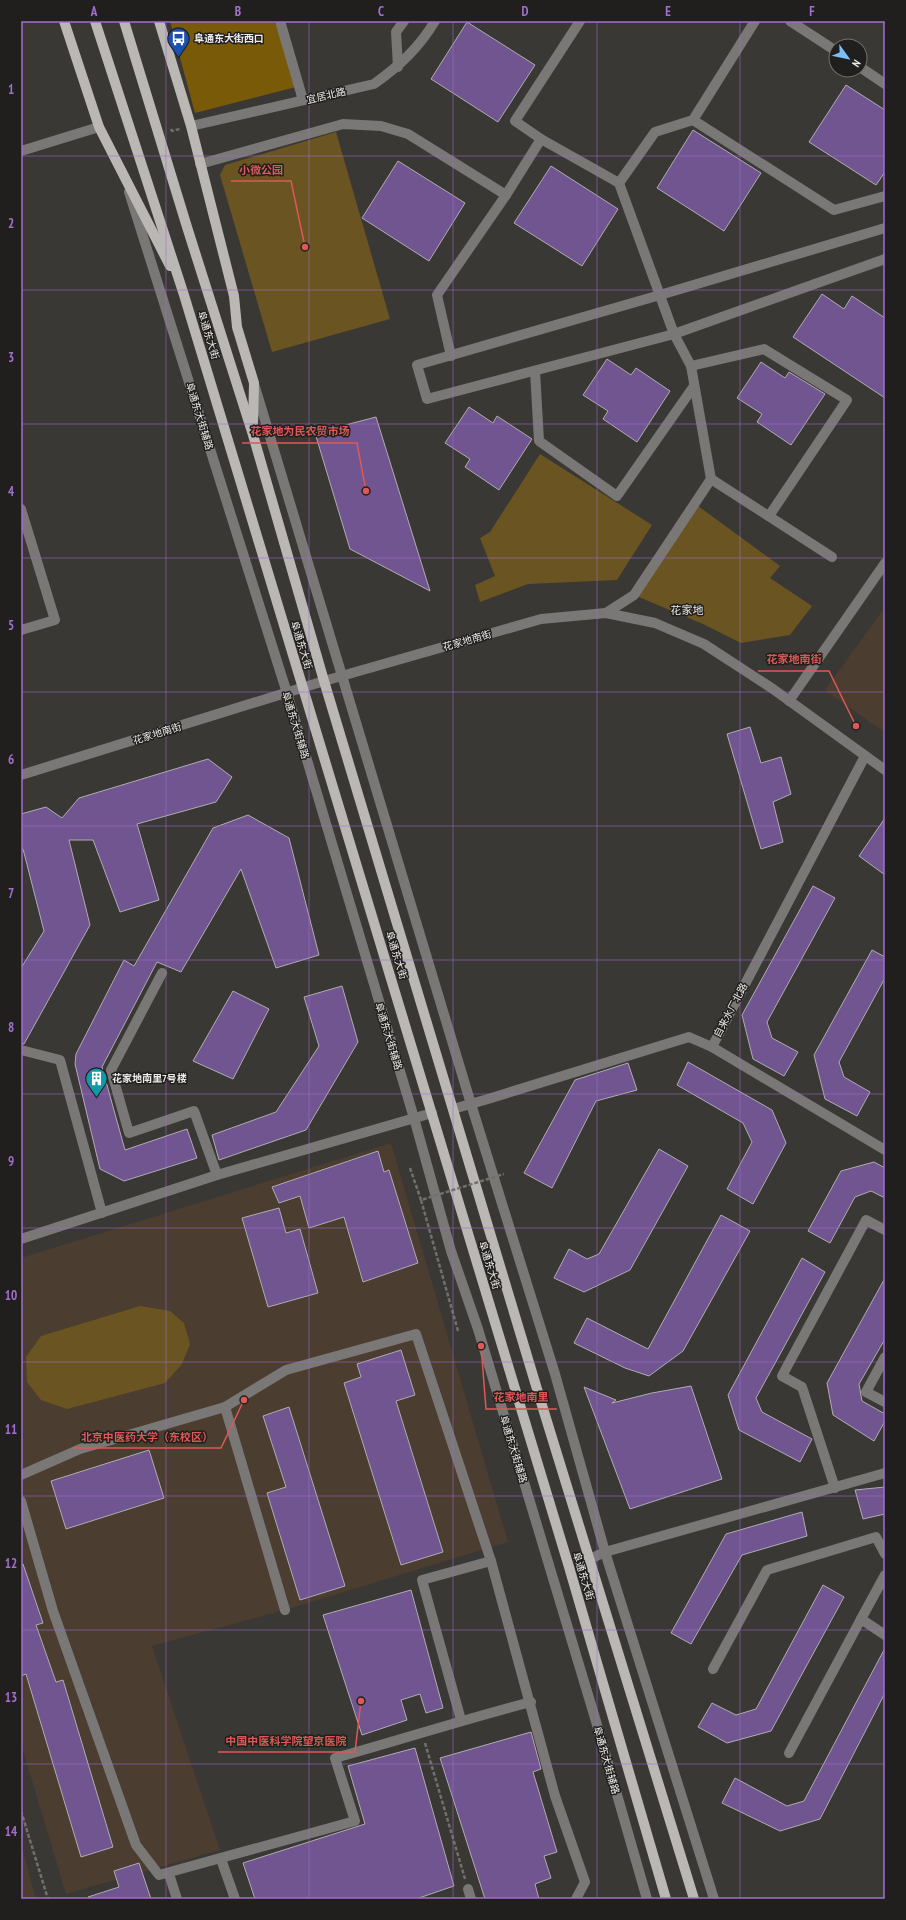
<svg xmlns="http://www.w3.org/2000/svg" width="906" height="1920" viewBox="0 0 906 1920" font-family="'PT Sans Narrow','Noto Sans SC',sans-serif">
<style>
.education{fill:#4b3d2f}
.green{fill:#6a5421}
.forest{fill:#785a09}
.building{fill:#715590;stroke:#aeadb1}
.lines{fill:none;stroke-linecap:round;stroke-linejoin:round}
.path{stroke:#71706d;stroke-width:2.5;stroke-dasharray:4 2;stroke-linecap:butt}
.minor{stroke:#7a7877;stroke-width:10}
.major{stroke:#bbb7b5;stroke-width:10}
.path-bridge{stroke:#71706d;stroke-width:2.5;stroke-dasharray:4 2;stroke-linecap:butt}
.grid{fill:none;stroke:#a36fce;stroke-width:1;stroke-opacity:0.55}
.labels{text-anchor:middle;stroke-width:3;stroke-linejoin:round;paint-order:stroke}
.poi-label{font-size:10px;font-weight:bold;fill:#edecea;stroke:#201f1d;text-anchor:start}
.street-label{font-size:10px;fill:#edecea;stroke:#201f1d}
.neighbourhood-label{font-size:11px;fill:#edecea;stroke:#201f1d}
.leader{fill:none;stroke:#dc5958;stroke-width:1.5}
.callout-dot{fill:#dc5958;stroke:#201f1d;stroke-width:1.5}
.callout-label{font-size:11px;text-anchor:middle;font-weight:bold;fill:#dc5958;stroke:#201f1d;stroke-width:3;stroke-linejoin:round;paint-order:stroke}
.neatline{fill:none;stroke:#a36fce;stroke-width:1.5}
.grid-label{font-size:13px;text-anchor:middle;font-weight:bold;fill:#a36fce}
</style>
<rect width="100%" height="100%" fill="#393834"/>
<g class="education">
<polygon points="885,607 885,733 825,690"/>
<polygon points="391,1143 508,1542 285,1610 152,1646 220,1850 66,1894 21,1744 21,1258"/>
<polygon points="21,1844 36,1899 21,1899"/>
</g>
<g class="green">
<polygon points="336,132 390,319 272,352 220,175 225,165"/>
<polygon points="540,454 652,525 617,580 528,584 480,602 475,585 495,576 480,538 490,532"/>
<polygon points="694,503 780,566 770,578 812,606 790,635 741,643 703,624 634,595"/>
<polygon points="140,1306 170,1311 184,1323 190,1344 182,1364 165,1383 67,1409 41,1400 27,1382 26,1357 41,1336"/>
</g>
<polygon class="forest" points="170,21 273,21 282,33 296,87 195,113"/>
<g class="building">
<polygon points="467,22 535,65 498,122 431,79"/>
<polygon points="846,85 885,110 885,172 876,185 809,142"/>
<polygon points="693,130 761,173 724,231 657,188"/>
<polygon points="398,161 465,203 429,261 362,218"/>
<polygon points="551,166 618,209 582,266 514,223"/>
<polygon points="822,294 844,309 852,296 885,318 885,398 793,337"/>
<polygon points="607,359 631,375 636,368 670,391 637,442 603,419 608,411 583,395"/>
<polygon points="761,362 785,378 789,372 825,394 791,445 757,422 762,414 737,398"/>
<polygon points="469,407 493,423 497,416 532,439 499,490 465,467 470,459 445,443"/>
<polygon points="376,417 430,591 350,549 315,433"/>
<polygon points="750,727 761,763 781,757 791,794 773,802 783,842 761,849 727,734"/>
<polygon points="208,759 232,777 216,802 137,824 159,900 120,912 93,840 69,840 90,925 24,1044 21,1044 21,968 44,931 23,849 21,849 21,814 46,807 62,818 79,798"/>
<polygon points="248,815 289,838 319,955 276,968 241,869 181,972 157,962 102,1067 125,1150 187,1129 197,1158 124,1181 100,1169 75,1064 76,1054 124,960 134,966 213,828"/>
<polygon points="885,818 885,875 859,856"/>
<polygon points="813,886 835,898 767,1022 772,1038 798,1052 784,1076 753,1059 742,1015"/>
<polygon points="872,950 885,957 885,978 839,1062 844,1077 870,1092 857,1116 825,1099 814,1055"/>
<polygon points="342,986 358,1042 306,1130 219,1160 212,1135 276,1112 319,1046 304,997"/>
<polygon points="233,991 269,1009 233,1079 193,1061"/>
<polygon points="688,1062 772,1110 786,1143 753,1204 727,1189 752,1142 743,1123 677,1085"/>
<polygon points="628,1063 637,1090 596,1101 552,1188 524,1173 575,1080"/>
<polygon points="659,1149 688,1166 630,1270 584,1292 554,1278 569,1249 587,1259 599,1254"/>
<polygon points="378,1151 384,1172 389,1170 418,1263 363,1282 344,1217 309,1228 300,1196 279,1203 272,1187"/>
<polygon points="874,1162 885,1168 885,1198 871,1191 855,1197 830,1243 808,1231 841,1171"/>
<polygon points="279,1208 286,1233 300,1229 318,1293 268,1307 242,1218"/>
<polygon points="721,1215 750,1231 683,1351 649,1376 625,1368 574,1343 587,1318 648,1349"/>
<polygon points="802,1258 825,1272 756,1398 762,1412 812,1439 800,1462 739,1430 728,1395"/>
<polygon points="885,1278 885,1339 859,1384 862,1401 885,1414 885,1421 874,1441 833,1415 827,1383"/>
<polygon points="401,1350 415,1395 396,1401 443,1552 401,1565 344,1383 361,1377 357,1364"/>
<polygon points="691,1386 722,1479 630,1509 584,1387 616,1400 612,1403 652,1393"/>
<polygon points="289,1407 345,1586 300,1600 267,1493 286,1487 263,1416"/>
<polygon points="149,1450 164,1498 66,1529 51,1481"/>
<polygon points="885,1487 885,1514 863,1519 855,1490"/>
<polygon points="802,1512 807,1536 742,1555 691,1644 671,1633 726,1534"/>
<polygon points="21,1564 23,1564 43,1623 36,1625 56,1682 63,1680 113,1847 81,1857 26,1674 21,1676"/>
<polygon points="823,1585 844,1597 771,1731 727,1743 698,1727 712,1703 736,1715 756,1709"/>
<polygon points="411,1590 443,1708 426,1713 420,1694 401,1700 407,1720 362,1735 323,1615"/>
<polygon points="885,1648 885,1693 820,1819 780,1831 722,1803 735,1778 787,1806 804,1801"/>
<polygon points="531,1732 541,1769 533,1772 557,1852 544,1856 551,1878 535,1884 539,1899 485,1899 440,1758"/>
<polygon points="415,1748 454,1886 416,1899 255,1899 243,1863 365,1824 348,1766"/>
<polygon points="139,1863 151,1899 89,1899 88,1897 119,1887 114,1871"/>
</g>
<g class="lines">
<g class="path">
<polyline points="171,129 172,131 180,129"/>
<polyline points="410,1168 421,1200"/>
<polyline points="425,1743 465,1879"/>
<polyline points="21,1811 48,1899"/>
</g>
<g class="minor">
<polyline points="280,21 303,100"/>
<polyline points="790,21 836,51"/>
<polyline points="398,67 396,32 404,21"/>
<polyline points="860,67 885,84"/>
<polyline points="693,120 834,210 885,196"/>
<path d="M191 126 374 84C399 66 419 48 435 21"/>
<polyline points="541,139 515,121 580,21"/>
<polyline points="21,151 99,127"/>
<polyline points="200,164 343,124 381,126 408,134 506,195"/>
<polyline points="129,192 287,693 414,1118 451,1251 478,1329 595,1718 647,1899"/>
<polyline points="885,228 660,295 417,365 427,399 674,334 885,259"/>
<polyline points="451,356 437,295 506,195 541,139 619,183 655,132 693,120 755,21"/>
<polyline points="691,366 764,349 847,400 769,516"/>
<polyline points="535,371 539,441 617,496 694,386"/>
<polyline points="255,387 471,1104 555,1374 605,1552 714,1899"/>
<polyline points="711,479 832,557"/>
<polyline points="21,509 55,620 21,630"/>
<polyline points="606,613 634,595 711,479 691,366 674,334 619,183"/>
<polyline points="789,701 885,563"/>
<polyline points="21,775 324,681 541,619 606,613 655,623 704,644 773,689 885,770"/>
<polyline points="162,973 111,1070 129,1133 194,1111 217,1175"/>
<polyline points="712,1047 885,1150"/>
<polyline points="21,1050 60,1060 102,1213"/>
<polyline points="453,1109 488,1099 689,1037 712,1047 865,756"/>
<polyline points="21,1239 217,1175 432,1113"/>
<polyline points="885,1357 866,1392 885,1402"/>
<polyline points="225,1407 285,1610"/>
<polyline points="21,1475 80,1449 225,1407 286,1370 416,1334 491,1561 555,1796 585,1882 576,1899"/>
<polyline points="835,1488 802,1387 782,1376 866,1220 885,1230"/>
<path d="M21 1501 53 1611 136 1845 159 1875 355 1821 335 1758C400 1740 465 1719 531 1702"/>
<polyline points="590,1559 605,1552 885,1473"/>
<polyline points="861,1619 885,1575"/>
<polyline points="713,1669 767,1570 876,1537 885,1554"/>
<polyline points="461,1720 422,1580 491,1561"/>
<polyline points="789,1753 861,1619 885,1635"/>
<polyline points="221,1859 235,1899"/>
<polyline points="169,1874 177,1899"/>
<polyline points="468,1889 471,1899"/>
</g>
<g class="major">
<polyline points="64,21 99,127 170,266"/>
<polyline points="95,21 184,295 569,1567 666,1899"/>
<polyline points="124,21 187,227 253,435 324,681 537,1389 694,1899"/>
<polyline points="159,21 191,126 234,296 237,327 254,383 253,426"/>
</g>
<polyline class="path-bridge" points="458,1331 421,1200 504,1174"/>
</g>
<path class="grid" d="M166 21V1899M309 21V1899M453 21V1899M597 21V1899M740 21V1899M21 156H885M21 290H885M21 424H885M21 558H885M21 692H885M21 826H885M21 960H885M21 1094H885M21 1228H885M21 1362H885M21 1496H885M21 1630H885M21 1764H885"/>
<defs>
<symbol id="bus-pin" viewBox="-11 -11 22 30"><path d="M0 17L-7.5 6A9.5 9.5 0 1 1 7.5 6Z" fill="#1a4fb4" stroke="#201f1d"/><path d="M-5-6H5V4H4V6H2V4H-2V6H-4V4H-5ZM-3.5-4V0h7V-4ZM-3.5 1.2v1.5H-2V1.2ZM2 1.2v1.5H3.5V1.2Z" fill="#fff"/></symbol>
<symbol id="building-pin" viewBox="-11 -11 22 30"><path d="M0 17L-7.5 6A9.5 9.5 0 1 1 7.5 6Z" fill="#0f9aa8" stroke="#201f1d"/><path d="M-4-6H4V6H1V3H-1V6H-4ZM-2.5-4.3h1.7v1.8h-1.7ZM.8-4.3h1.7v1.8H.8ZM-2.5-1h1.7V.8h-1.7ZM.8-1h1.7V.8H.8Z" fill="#fff"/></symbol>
</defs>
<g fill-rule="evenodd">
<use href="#bus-pin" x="166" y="26" width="25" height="34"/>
<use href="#building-pin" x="84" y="1066" width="25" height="34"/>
</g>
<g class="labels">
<g class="poi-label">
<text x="194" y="42">阜通东大街西口</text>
<text x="112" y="1082">花家地南里7号楼</text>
</g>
<g class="street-label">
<text transform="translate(326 95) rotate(-13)" y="4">宜居北路</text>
<text transform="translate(209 335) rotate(73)" y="4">阜通东大街</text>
<text transform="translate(200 416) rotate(73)" y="4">阜通东大街辅路</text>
<text transform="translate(467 640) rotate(-16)" y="4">花家地南街</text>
<text transform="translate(302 645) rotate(73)" y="4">阜通东大街</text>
<text transform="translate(296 725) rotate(73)" y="4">阜通东大街辅路</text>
<text transform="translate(157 733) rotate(-17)" y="4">花家地南街</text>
<text transform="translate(397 955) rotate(73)" y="4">阜通东大街</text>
<text transform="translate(730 1010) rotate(-62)" y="4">自来水厂北路</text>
<text transform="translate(389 1036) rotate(73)" y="4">阜通东大街辅路</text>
<text transform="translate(490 1265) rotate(73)" y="4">阜通东大街</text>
<text transform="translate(514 1449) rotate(73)" y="4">阜通东大街辅路</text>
<text transform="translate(584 1576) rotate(73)" y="4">阜通东大街</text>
<text transform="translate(607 1760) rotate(74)" y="4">阜通东大街辅路</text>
</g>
<g class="neighbourhood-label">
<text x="687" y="614">花家地</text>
</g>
</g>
<path class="leader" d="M305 247L291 181H231M366 491L357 443H242M856 726L829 671H758M481 1346L486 1409H557M244 1400L221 1448H73M361 1701L355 1752H218"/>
<g class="callout-dot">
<circle cx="305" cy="247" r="4"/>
<circle cx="366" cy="491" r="4"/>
<circle cx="856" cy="726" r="4"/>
<circle cx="481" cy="1346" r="4"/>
<circle cx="244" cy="1400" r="4"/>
<circle cx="361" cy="1701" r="4"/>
</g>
<g class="callout-label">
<text x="261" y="174">小微公园</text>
<text x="300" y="435">花家地为民农贸市场</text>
<text x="794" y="663">花家地南街</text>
<text x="521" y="1401">花家地南里</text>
<text x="147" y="1441">北京中医药大学（东校区）</text>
<text x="286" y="1745">中国中医科学院望京医院</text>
</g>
<rect width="906" height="1920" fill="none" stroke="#201f1d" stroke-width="44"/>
<g transform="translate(848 58) rotate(123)"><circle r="19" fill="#201f1d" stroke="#72716f"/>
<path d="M0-3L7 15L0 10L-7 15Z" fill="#7bbef8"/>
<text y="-6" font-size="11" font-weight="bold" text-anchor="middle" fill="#edecea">N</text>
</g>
<rect x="22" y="22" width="862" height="1876" class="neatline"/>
<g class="grid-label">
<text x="94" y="16">A</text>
<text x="238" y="16">B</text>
<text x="381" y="16">C</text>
<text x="525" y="16">D</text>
<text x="668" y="16">E</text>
<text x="812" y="16">F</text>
<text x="11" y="94">1</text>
<text x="11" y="228">2</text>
<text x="11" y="362">3</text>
<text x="11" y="496">4</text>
<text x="11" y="630">5</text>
<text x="11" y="764">6</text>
<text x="11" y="898">7</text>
<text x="11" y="1032">8</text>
<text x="11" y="1166">9</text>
<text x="11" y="1300">10</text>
<text x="11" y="1434">11</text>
<text x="11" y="1568">12</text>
<text x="11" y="1702">13</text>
<text x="11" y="1836">14</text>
</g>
</svg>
